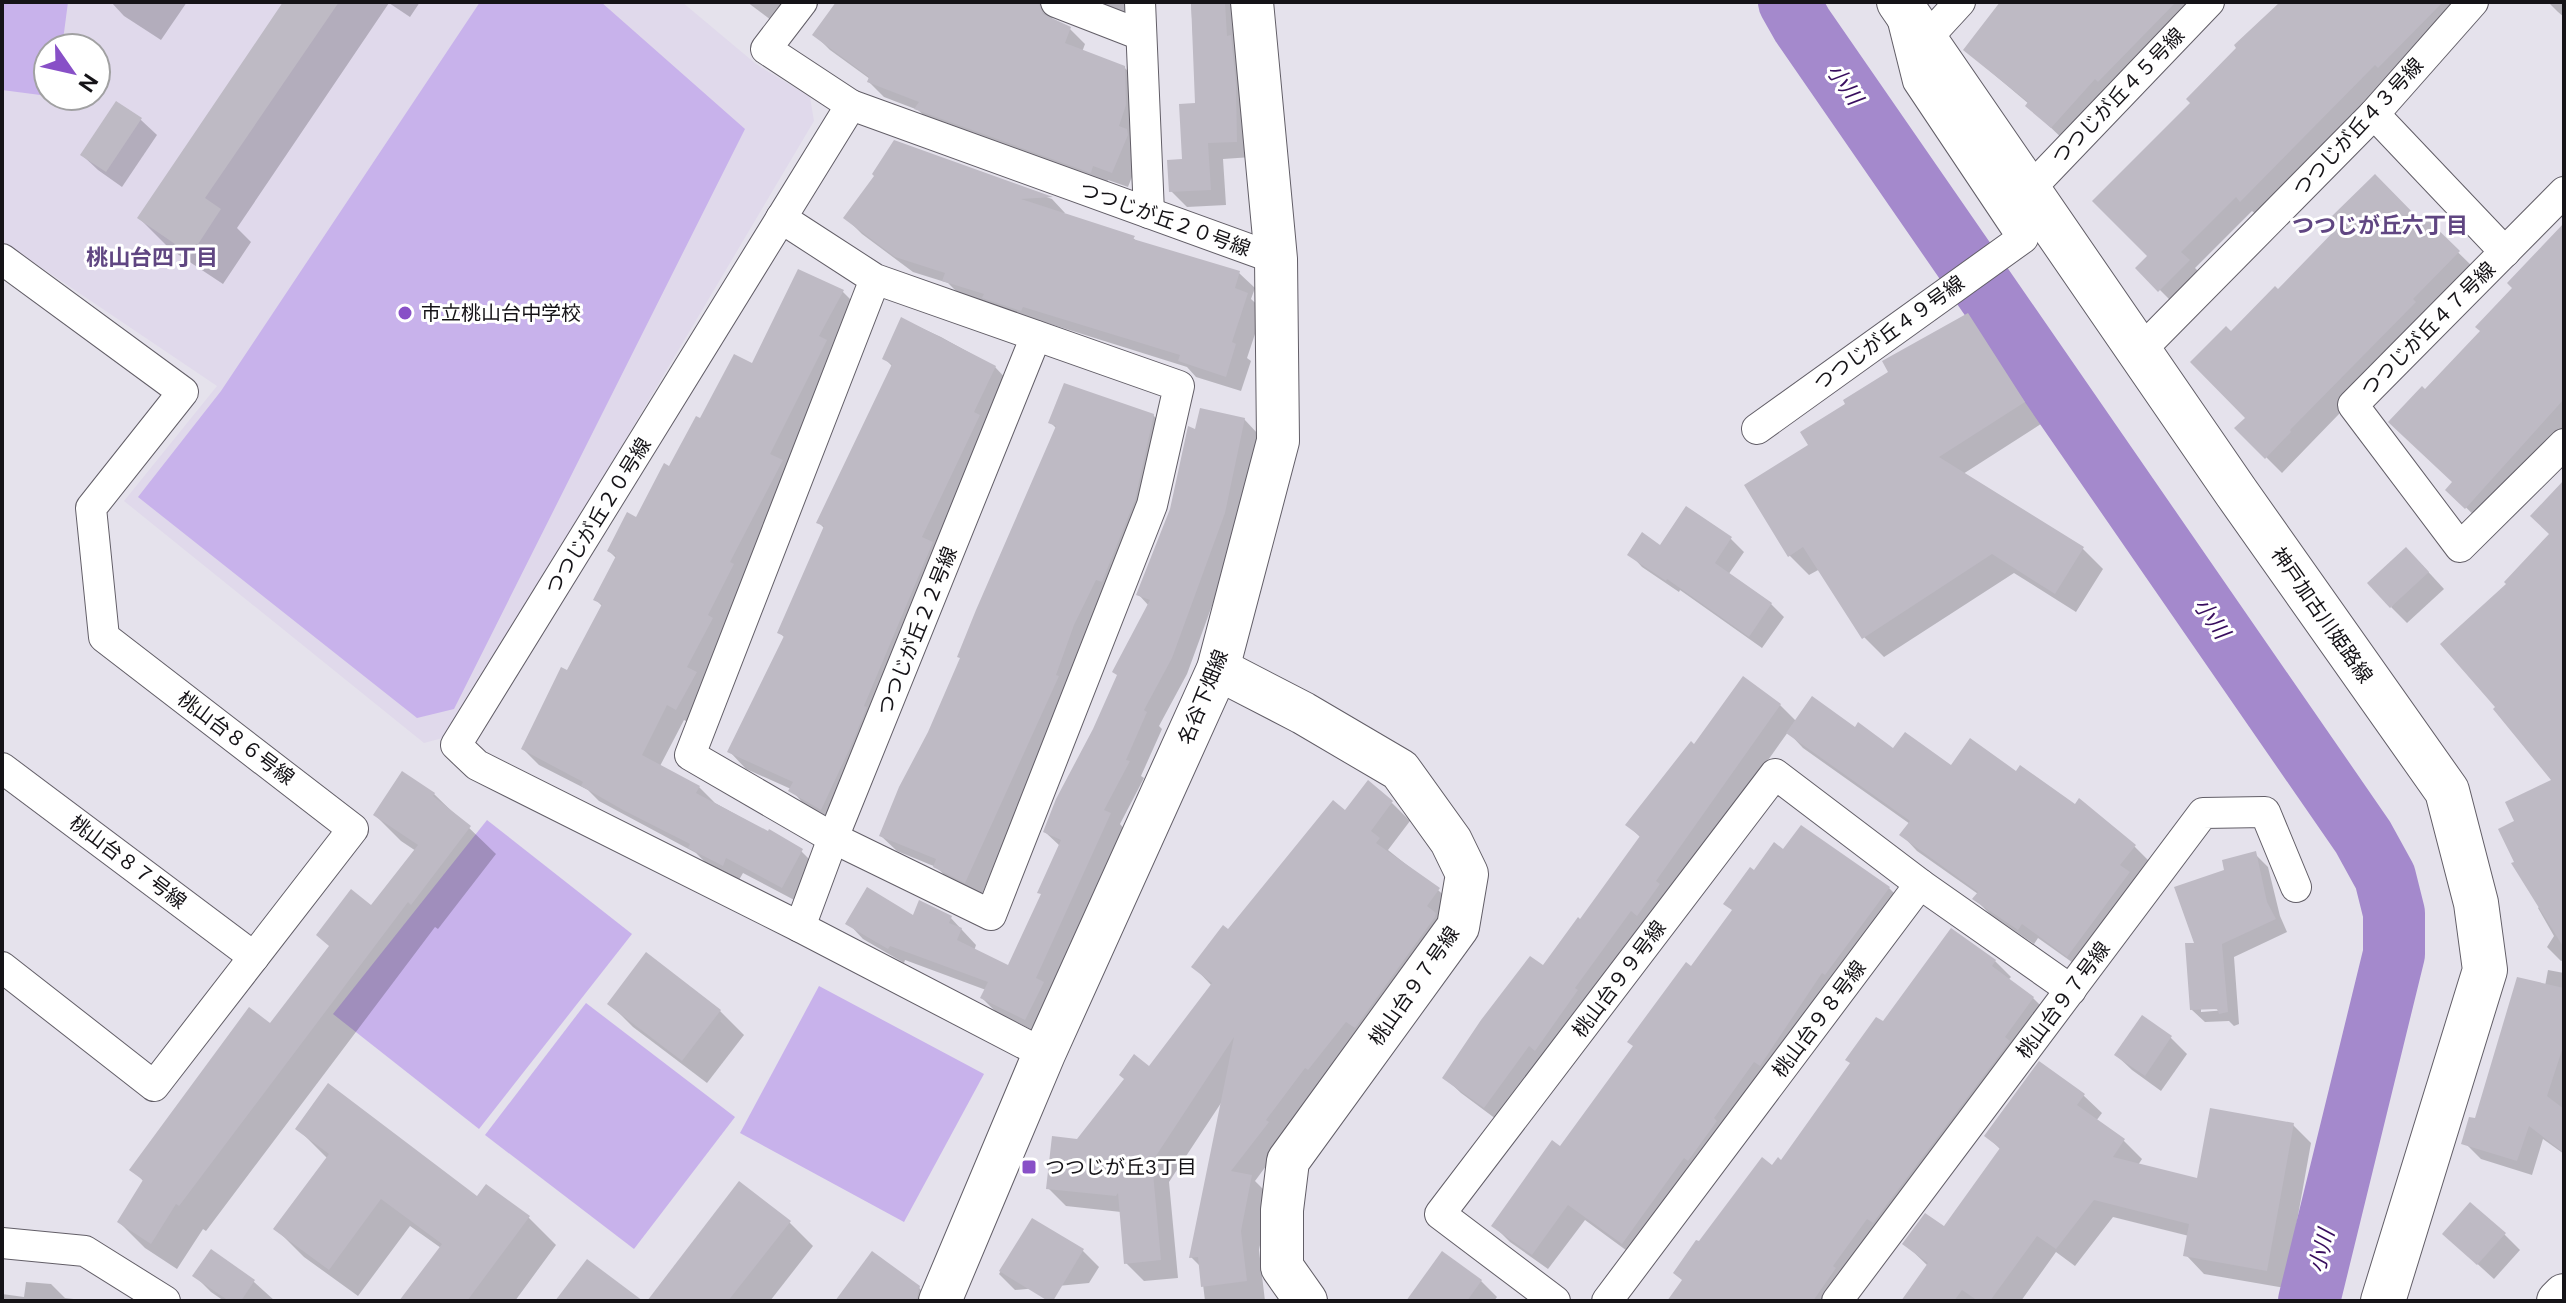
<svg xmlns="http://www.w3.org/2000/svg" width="2566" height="1303" viewBox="0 0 2566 1303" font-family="'DM Sans','Noto Sans JP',sans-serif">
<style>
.built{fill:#e0d9eb;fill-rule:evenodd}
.green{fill:#c8b2eb}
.shadow{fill:#0003;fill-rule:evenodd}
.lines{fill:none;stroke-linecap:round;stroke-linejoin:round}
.river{stroke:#a489cc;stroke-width:62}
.building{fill:#bebac4}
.street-casing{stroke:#625e67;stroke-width:32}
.secondary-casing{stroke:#625e67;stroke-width:44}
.primary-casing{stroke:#625e67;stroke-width:46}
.street{stroke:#fff;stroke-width:30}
.secondary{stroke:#fff;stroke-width:42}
.primary{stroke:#fff;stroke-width:44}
.poi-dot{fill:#8850c7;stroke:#fff;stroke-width:3}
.labels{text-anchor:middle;stroke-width:6;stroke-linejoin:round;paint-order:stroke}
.street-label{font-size:20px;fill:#151317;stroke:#fff}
.poi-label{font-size:20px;fill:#151317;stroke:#fff;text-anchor:start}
.water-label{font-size:22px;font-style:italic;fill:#380d5e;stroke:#fff}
.neighbourhood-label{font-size:22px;font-weight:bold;fill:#604682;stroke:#fff}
</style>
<rect width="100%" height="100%" fill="#e5e2ec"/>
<path class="built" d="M2 2H682L756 64 810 97 814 121 450 736 424 743 124 501 217 386 2 241ZM48 48H96V96H48Z"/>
<g class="green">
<polygon points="2,2 68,2 62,48 48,48 48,96 2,90"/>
<polygon points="480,2 601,2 745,129 454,709 417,718 138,497 221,391"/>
<polygon points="487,820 632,934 479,1129 333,1014"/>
<polygon points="819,986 984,1074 904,1222 740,1133"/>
<polygon points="586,1003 735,1117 634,1249 485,1135"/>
</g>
<g class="shadow">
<polygon points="111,2 187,2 161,40 124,16"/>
<polygon points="286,2 420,2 410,17 389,3 237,228 251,242 223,284 170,249 139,218"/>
<polygon points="747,2 790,2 775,23"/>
<polygon points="839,2 1062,2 1053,12 1052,21 1070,29 1085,44 1082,52 1124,67 1139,83 1142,151 1128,187 1108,180 1106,186 932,123 918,110 884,97 869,82 870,79 830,50 815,35"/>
<polygon points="1081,2 1140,2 1133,20"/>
<polygon points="1191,2 1239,2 1252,157 1223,159 1226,205 1187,207 1171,191 1184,161 1197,105"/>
<polygon points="2007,2 2218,2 2067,143 2028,106 2029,104 1965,50"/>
<polygon points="2281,2 2466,2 2257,215 2252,211 2195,268 2203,276 2175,305 2138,268 2150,256 2193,103"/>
<polygon points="2548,2 2564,2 2564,17 2558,12"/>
<polygon points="117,103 141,120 157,135 122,187 98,170 82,155"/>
<polygon points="895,142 1052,199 1065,213 1059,213 1133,238 1139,243 1239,273 1255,288 1251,299 1263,310 1247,358 1251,361 1241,391 1196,377 1187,367 961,296 948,283 913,272 862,234 846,218 877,176"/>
<polygon points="2426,221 2474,268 2431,319 2282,473 2237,428 2247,418 2231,334 2278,292 2342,226 2422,225"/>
<polygon points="2564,224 2564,434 2482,523 2448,490 2455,483 2425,392 2483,331"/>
<polygon points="799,272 843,292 859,308 693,725 684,720 660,766 699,787 715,803 801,851 817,867 798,902 743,873 739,880 706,863 696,853 599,801 588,790 539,765 523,749 603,607 595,599 617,559 609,551 637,520 701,421 752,366"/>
<polygon points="1968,315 1988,335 2044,422 1963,474 2083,549 2103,569 2076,612 2014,573 1884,657 1864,637 1820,569 1809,575 1789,555 1811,446 1848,404"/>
<polygon points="902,319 941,337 995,367 1011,384 838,825 807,808 791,789 746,769 730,752 785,638 779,632 825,529 819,523 893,367 884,358"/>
<polygon points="1153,415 1168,431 1072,692 981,896 951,881 936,867 897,851 881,836 930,732 1057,429 1051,423"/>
<polygon points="1244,419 1259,435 1240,529 1187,674 1159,726 1162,729 1141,776 1144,778 1120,824 1125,830 1041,1034 997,1013 982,998 986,990 905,960 904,963 863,939 848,923 950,917 976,945 974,951 1009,968 1042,895 1060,846 1045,832 1095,729 1149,606 1138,594 1171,510 1196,432"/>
<polygon points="1687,509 1731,539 1744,552 1728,575 1771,604 1784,617 1762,648 1680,590 1679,592 1642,567 1630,554 1660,547"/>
<polygon points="2422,565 2444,589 2407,623 2391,607"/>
<polygon points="1780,705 1796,721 1855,730 1894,751 1951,767 2016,774 2075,806 2079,801 2135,847 2150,862 2083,970 2038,938 2034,944 1990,914 1975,899 1978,894 1917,851 1902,835 1910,824 1803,748 1788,732 1671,897 1500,1122 1461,1093 1445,1078 1581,922 1641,838 1628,825 1695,747"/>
<polygon points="2564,776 2564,960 2561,961 2547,947 2554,936 2538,908 2540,906 2517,822"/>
<polygon points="434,794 496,854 438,929 435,927 206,1231 203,1229 177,1269 145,1248 119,1222 144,1182 132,1169 271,1026 372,907 416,851 401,841 375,815"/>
<polygon points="1392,803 1410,821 1388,850 1438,890 1457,908 1255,1181 1270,1196 1259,1250 1265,1301 1205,1301 1201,1267 1191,1257 1223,1100 1169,1182 1178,1278 1144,1281 1126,1263 1121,1212 1066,1206 1048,1188 1078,1141 1150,1069 1212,986 1194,967 1345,813"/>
<polygon points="1784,852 1889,888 1905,904 1638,1259 1585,1220 1548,1269 1510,1242 1494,1226 1560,1149 1734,911 1755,873"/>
<path d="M2255 854 2268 867 2280 916 2287 932 2234 957 2239 1024 2234 1026 2229 1021 2205 1022 2192 1010 2197 945 2227 871ZM2201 1008 2227 1010 2201 1012Z"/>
<polygon points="1995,961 2011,977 2008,980 2033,998 2049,1014 1840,1301 1669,1301 1684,1281 1699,1244 1773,1167 1781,1162 1883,1024"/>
<polygon points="2548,970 2564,973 2564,1154 2543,1139 2532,1175 2481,1159 2466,1144 2545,986"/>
<polygon points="610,1004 720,1011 744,1035 707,1083 633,1027"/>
<polygon points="2142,1018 2171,1038 2187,1054 2161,1091 2132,1070 2116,1055"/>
<polygon points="2083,1095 2102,1113 2096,1121 2124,1141 2142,1159 2138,1165 2199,1180 2293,1125 2311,1143 2285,1288 2204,1274 2186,1255 2189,1236 2113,1217 2075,1266 2056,1252 2021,1301 1903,1301 1928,1266 1905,1244 1944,1229 2001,1150 1986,1135"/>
<polygon points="298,1129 528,1217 556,1245 515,1301 402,1301 441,1248 410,1226 358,1296 304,1257 276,1229 328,1159"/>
<polygon points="1032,1221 1083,1251 1099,1267 1089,1283 1015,1290 999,1274"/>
<polygon points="789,1222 813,1246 770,1301 649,1301"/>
<polygon points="2504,1234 2520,1250 2494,1279 2461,1249"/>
<polygon points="212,1252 254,1282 275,1301 224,1301 211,1292 195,1276"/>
<polygon points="1481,1281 1497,1297 1494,1301 1409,1301"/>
<polygon points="26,1282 51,1284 65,1298 91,1301 2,1301 2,1294 24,1297"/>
<polygon points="919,1288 932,1301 838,1301"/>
</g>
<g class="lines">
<polyline class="river" points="1789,2 1802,25 2363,837 2385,877 2394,913 2394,954 2309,1301"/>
</g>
<g class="building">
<polygon points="283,2 339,2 205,198 221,209 191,255 137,218"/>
<polygon points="836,2 1038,2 1043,14 1071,27 1065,43 1125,66 1126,105 1119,126 1127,129 1128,135 1112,173 1093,166 1091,173 914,109 919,102 867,82 869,77 812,35"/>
<polygon points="1191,2 1225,2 1227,36 1231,35 1236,84 1237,142 1208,143 1211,190 1169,192 1167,160 1182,159 1179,104 1195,103"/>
<polygon points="2000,2 2176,2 2098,82 2095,79 2051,128 2025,106 2028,102 1963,50"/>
<polygon points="2280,2 2443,2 2378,68 2375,65 2240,202 2236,197 2181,252 2190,260 2158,292 2135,268 2147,256 2092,201 2190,103 2186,99 2236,48 2234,45"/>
<polygon points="116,101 142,118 106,172 80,155"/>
<polygon points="894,140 1053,197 1021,199 1135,236 1133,239 1240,271 1235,288 1248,293 1232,342 1236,344 1226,377 1178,361 1180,355 1023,307 1021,311 982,298 984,294 942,281 945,273 895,257 843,218 874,176 872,174"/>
<polygon points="2375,174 2422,222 2426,218 2460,251 2413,299 2416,302 2290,430 2291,432 2265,459 2234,428 2245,418 2190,362 2226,326 2231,331 2275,286 2278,289 2339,226 2331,217"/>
<polygon points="2564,223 2564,399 2465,509 2445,490 2452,482 2388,422 2422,386 2425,389 2480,331 2475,327 2512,288 2507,283"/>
<polygon points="798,269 844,290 819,336 827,340 770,454 783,460 730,562 734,564 708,615 713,618 687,667 697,672 676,710 667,705 642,755 700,786 696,793 768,831 769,829 803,849 782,888 726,858 723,866 688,848 690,844 623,810 581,786 583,782 521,749 561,667 567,670 602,604 593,600 616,556 607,551 627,512 636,517 664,463 669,466 696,416 700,418 734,354 752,363"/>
<polygon points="1968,313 2025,402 1939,457 2084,547 2055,594 1992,554 1862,639 1803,547 1788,557 1744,485 1808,445 1800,432 1845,404 1843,400 1888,372 1882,361"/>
<polygon points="901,317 996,366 974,412 980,415 922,537 933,542 864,706 867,707 851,746 821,810 788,791 793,782 727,752 784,636 777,633 824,526 816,523 892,364 882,359"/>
<polygon points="1064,383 1154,414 1135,500 1102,582 1096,580 1074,625 1056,675 1059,676 965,883 933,867 936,859 879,836 899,787 928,732 960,658 957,657 976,610 1056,426 1048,423"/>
<polygon points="1200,408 1245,418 1225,513 1172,658 1144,710 1147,712 1126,760 1130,761 1104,810 1111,813 1036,978 1044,982 1025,1020 980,998 988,982 890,946 888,949 845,924 867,887 913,915 919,900 952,916 949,923 962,928 957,940 1008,965 1041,894 1037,893 1061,840 1043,832 1056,799 1093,729 1117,675 1112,672 1150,600 1136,595 1170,509 1188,426 1195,429"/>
<polygon points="2564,480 2564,948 2511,863 2514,862 2498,829 2514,821 2505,802 2551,780 2493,709 2495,707 2440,644 2506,584 2504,582 2549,534 2530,516"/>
<polygon points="1686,506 1732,537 1715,563 1772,603 1749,637 1667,579 1666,581 1627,555 1642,532 1660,545"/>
<polygon points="2406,547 2429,572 2390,608 2367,583"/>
<polygon points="1743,676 1781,704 1656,881 1660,884 1637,916 1631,911 1575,988 1578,990 1535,1051 1529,1046 1484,1108 1442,1078 1481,1020 1530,956 1543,965 1578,917 1580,919 1640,836 1625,825 1691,741 1694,744"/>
<polygon points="1812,696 1855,727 1858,722 1893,748 1905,732 1951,765 1970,738 2016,771 2020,765 2075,804 2079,798 2136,845 2120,865 2130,872 2067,957 2022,924 2018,930 1972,899 1978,892 1899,835 1910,821 1786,733"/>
<polygon points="402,771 435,793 433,796 471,826 411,905 408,902 179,1206 176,1204 151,1244 117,1222 143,1180 129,1170 249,1007 270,1023 329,946 316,935 351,889 371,905 418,845 373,815"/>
<polygon points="1368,780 1393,801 1371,831 1380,838 1376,843 1440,888 1427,906 1436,913 1435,917 1355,1028 1346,1022 1308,1070 1305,1068 1266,1120 1269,1122 1231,1171 1252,1175 1241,1231 1247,1281 1201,1287 1198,1257 1189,1258 1234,1037 1152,1162 1161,1260 1124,1264 1118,1193 1116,1196 1046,1189 1052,1136 1077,1139 1124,1079 1119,1075 1134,1054 1149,1066 1212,983 1191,967 1223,925 1228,929 1333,800 1345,810"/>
<polygon points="1801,825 1890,887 1825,975 1822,973 1760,1066 1754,1062 1714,1118 1717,1121 1688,1161 1684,1158 1622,1244 1568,1205 1532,1255 1491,1226 1552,1140 1560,1146 1633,1046 1627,1042 1655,1004 1686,962 1691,966 1732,910 1723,904 1750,867 1754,870 1774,842 1783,849"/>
<polygon points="2256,851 2267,902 2276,919 2222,944 2228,1012 2219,1014 2217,1009 2190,1010 2185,943 2194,943 2174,887 2224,870 2222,860"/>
<polygon points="1951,928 1996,960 1992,966 2034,997 2005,1037 2010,1041 1873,1223 1867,1219 1833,1266 1836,1268 1813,1301 1667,1301 1682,1280 1673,1273 1696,1240 1699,1241 1762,1157 1772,1165 1778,1157 1781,1160 1850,1063 1845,1060 1876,1017 1883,1021"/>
<polygon points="646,952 721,1010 682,1061 607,1004"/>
<polygon points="2517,977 2564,988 2564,1044 2547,1096 2564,1109 2564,1153 2529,1126 2517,1161 2461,1144 2469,1117 2475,1118"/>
<polygon points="2142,1015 2172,1036 2145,1076 2114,1055"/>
<polygon points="2039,1061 2085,1094 2077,1105 2125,1139 2113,1157 2197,1178 2210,1108 2294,1123 2267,1271 2183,1256 2189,1224 2094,1200 2056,1249 2037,1236 1990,1301 1978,1301 1962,1290 1954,1301 1901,1301 1928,1263 1902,1244 1925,1213 1944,1226 2000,1148 1984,1136"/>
<polygon points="328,1083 477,1196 486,1184 530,1216 467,1301 399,1301 442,1244 381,1199 329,1270 273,1229 329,1154 295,1129"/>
<polygon points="739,1181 791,1221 728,1301 647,1301"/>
<polygon points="2470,1202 2506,1233 2477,1265 2442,1234"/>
<polygon points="1032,1218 1084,1249 1053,1301 1048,1301 999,1271"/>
<polygon points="211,1249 255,1280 241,1301 229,1301 192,1276"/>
<polygon points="872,1251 920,1286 916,1301 835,1301"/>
<polygon points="1442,1251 1482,1280 1467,1301 1406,1301"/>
<polygon points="587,1259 643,1301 555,1301"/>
</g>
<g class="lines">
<defs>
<g id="street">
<polyline points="802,2 766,49 851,105"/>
<polyline points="1056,2 1141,35"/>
<polyline points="1140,2 1149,213"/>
<polyline points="1925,40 1960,2"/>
<polyline points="2374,114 2505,252"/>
<polyline points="2028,191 2209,2"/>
<polyline points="2564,192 2353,405 2460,547 2564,444"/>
<polyline points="781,218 875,279 1179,386 1152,505 991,915 833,838 690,755 875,279"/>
<polyline points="2,259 183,392 91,508 104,637 353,829 154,1086 2,967"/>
<polyline points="2139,352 2374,114 2473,2"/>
<polyline points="1757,429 2023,238 1918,81 1903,21"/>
<polyline points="2,768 254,957"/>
<polyline points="800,927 833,838 1036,336"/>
<polyline points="1044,1054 800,927 477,765 456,745 851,105 1276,259"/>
<polyline points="2,1243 85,1251 165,1301"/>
<polyline points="1555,1301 1440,1214 1775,774 1920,884"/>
<polyline points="1607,1301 1920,884 2071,990"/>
<polyline points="1837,1301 2203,813 2265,812 2296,887"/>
</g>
<g id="secondary">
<polyline points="1218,669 1303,713 1400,770 1451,841 1467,874 1458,927 1288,1161 1282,1210 1282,1267 1306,1301"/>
<polyline points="940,1301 1044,1054 1218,669 1278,441 1276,259 1252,2"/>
<polyline points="2558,1301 2564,1295"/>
</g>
<polyline id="primary" points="1899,2 2236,492 2447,791 2476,903 2485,970 2383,1301"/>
</defs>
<use href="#street" class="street-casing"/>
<use href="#secondary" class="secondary-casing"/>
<use href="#primary" class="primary-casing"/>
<use href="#street" class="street"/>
<use href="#secondary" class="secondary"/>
<use href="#primary" class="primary"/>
</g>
<g class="poi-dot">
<circle cx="405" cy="313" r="8"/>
<rect x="1021" y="1159" width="16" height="16" rx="4"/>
</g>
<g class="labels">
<g class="street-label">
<text transform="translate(2118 96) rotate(-46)" y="7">つつじが丘４５号線</text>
<text transform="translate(2358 127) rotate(-47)" y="7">つつじが丘４３号線</text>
<text transform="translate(1165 219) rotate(20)" y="7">つつじが丘２０号線</text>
<text transform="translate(2428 329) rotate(-45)" y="7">つつじが丘４７号線</text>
<text transform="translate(1889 333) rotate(-36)" y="7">つつじが丘４９号線</text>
<text transform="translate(598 516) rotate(-58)" y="7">つつじが丘２０号線</text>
<text transform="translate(2322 615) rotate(55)" y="7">神戸加古川姫路線</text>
<text transform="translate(917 631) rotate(-68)" y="7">つつじが丘２２号線</text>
<text transform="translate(1203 697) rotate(-68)" y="7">名谷下畑線</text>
<text transform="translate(236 738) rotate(37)" y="7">桃山台８６号線</text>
<text transform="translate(128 862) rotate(37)" y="7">桃山台８７号線</text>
<text transform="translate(1619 979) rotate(-53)" y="7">桃山台９９号線</text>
<text transform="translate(1414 986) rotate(-55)" y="7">桃山台９７号線</text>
<text transform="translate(2063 1000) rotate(-53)" y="7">桃山台９７号線</text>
<text transform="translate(1819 1019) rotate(-53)" y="7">桃山台９８号線</text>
</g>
<g class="poi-label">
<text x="421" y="320">市立桃山台中学校</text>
<text x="1045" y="1174">つつじが丘3丁目</text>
</g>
<g class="water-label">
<text transform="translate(1845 84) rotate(55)" y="8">小川</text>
<text transform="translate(2212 618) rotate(55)" y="8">小川</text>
<text transform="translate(2321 1251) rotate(-76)" y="8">小川</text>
</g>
<g class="neighbourhood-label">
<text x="2380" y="233">つつじが丘六丁目</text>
<text x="152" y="265">桃山台四丁目</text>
</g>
</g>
<rect width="2566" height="1303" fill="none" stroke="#151317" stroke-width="8"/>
<g transform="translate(72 72) rotate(124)"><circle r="38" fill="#ffffff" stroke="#a1a1a2" stroke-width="2"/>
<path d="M0-6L14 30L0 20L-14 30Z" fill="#8850c7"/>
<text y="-12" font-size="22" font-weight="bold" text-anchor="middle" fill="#151317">N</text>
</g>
</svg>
